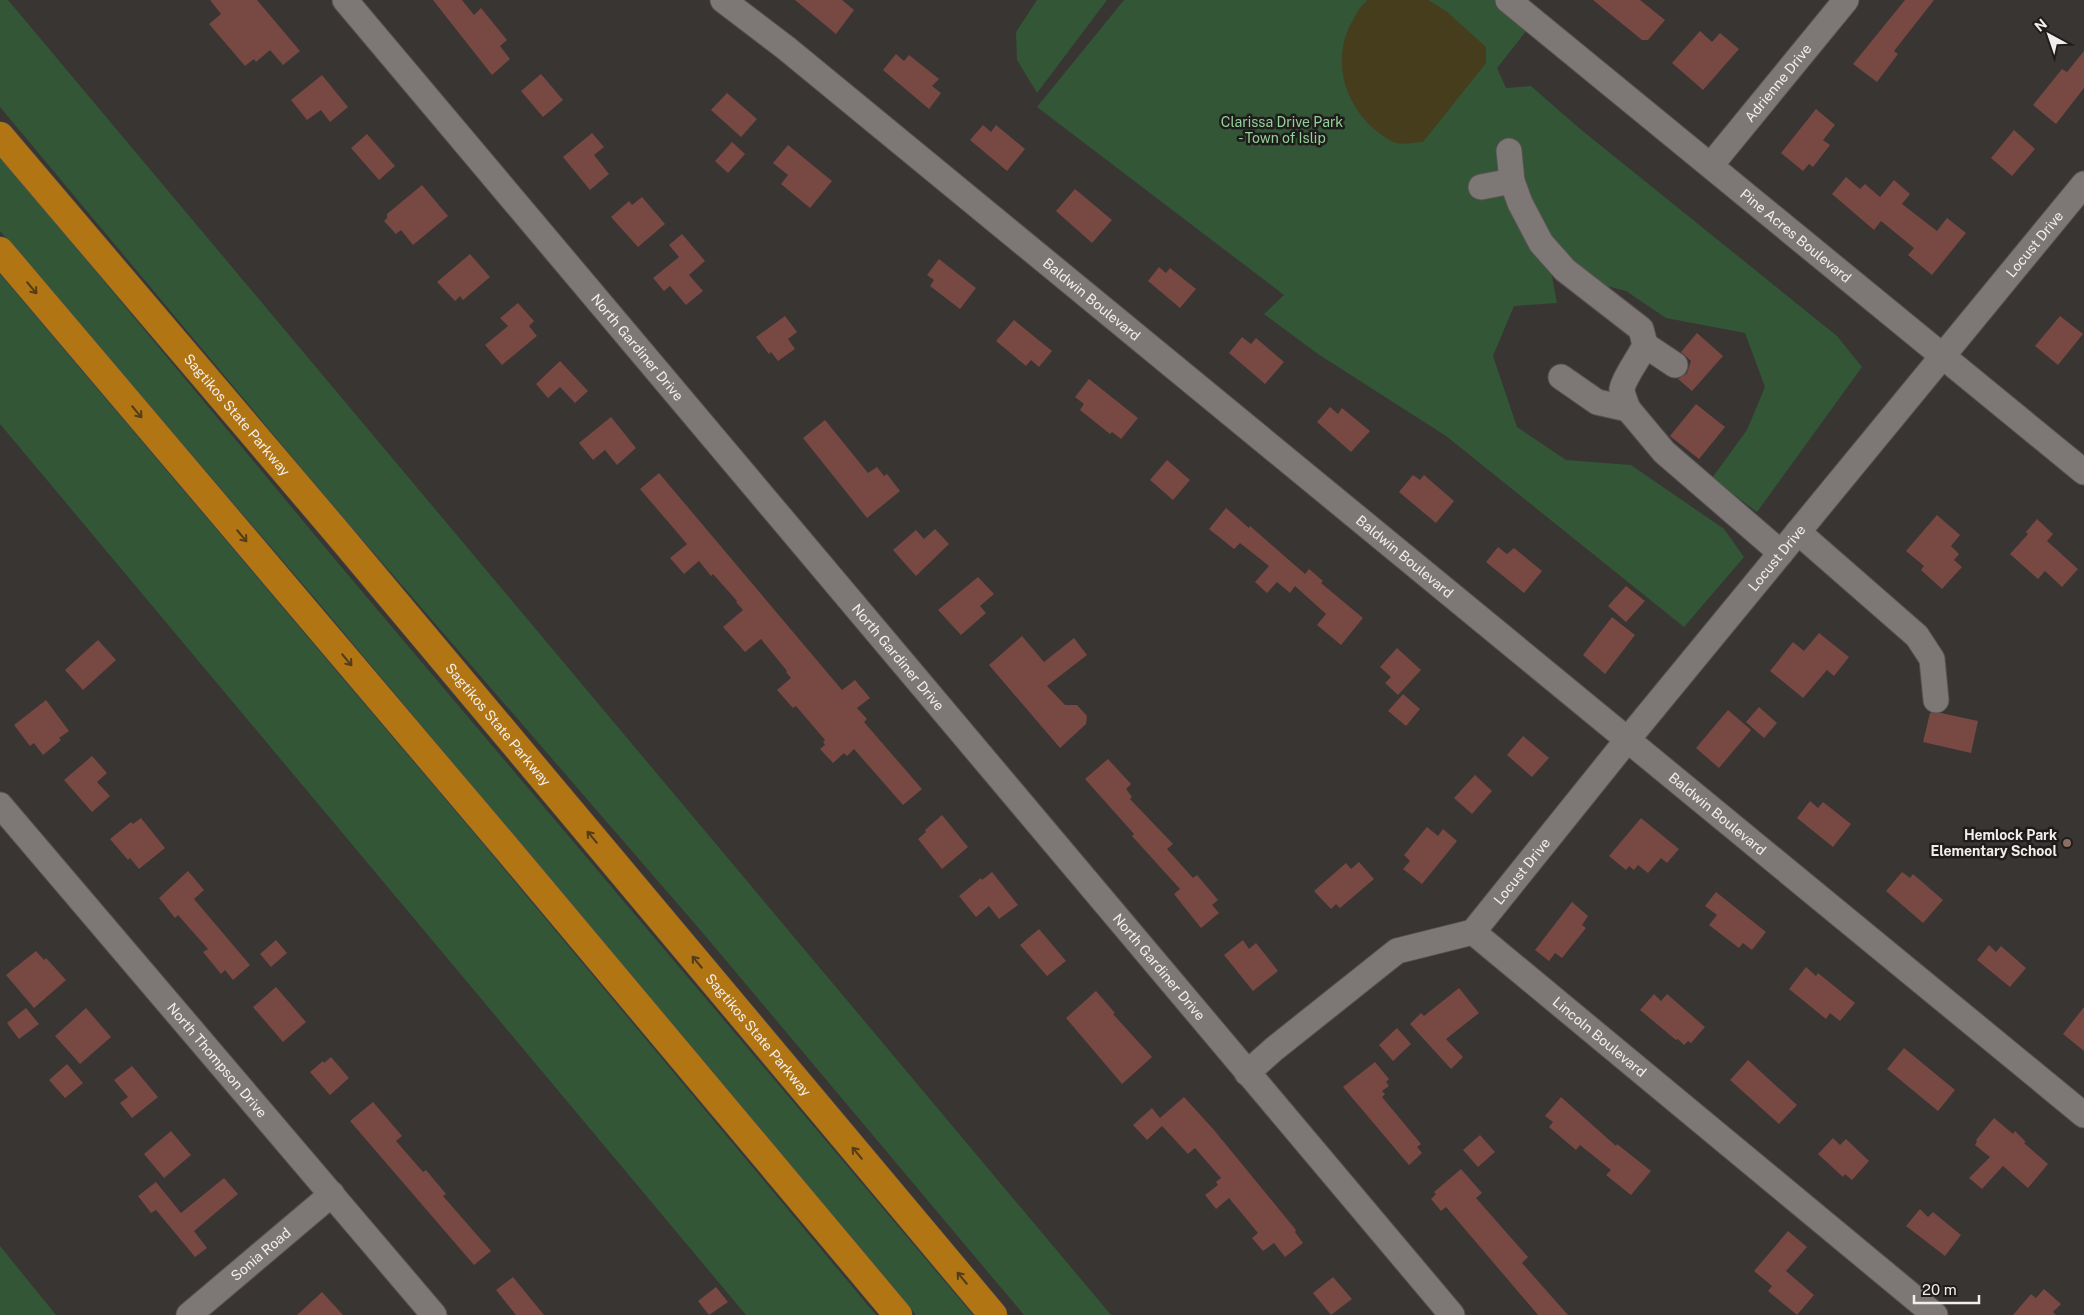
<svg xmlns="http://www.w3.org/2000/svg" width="2084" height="1315" viewBox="0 0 2084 1315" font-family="'Public Sans',sans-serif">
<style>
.green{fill:#335636}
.sand{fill:#463d1d}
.building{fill:#784842}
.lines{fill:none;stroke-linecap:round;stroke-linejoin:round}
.minor-casing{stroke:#565352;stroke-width:27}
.highway-casing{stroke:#565352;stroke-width:29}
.minor{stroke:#7d7876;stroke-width:25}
.highway{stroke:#b17514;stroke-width:28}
.oneway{stroke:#523c19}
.education-dot{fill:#8d6e63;stroke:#1f1d1c;stroke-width:2}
.labels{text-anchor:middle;stroke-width:5;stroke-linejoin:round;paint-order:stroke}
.street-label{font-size:14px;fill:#f1eeed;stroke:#1f1d1c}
.park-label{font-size:14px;fill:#96d09a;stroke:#1f1d1c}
.poi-label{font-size:14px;font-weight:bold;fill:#f1eeed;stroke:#1f1d1c;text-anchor:end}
</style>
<rect width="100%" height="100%" fill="#393533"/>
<g class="green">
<polygon points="0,0 8,0 1111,1315 1024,1315 702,932 329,501 0,107"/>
<polygon points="1037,0 1107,0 1037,93 1017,60 1016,32"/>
<polygon points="1124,0 1508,0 1534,21 1497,68 1506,88 1531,86 1579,128 1837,336 1862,367 1757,512 1712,478 1747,430 1765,387 1745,333 1666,318 1626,291 1551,271 1557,303 1514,306 1493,356 1517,427 1566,460 1631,465 1724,529 1744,557 1684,627 1446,436 1318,354 1264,314 1284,295 1037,107"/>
<polygon points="0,156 338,563 973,1315 916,1315 318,602 0,231"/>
<polygon points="0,274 484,845 876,1315 746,1315 0,424"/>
<polygon points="0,1246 56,1315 0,1315"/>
</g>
<path class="sand" d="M1368 0H1428L1446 11 1486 47V63L1423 142C1415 142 1404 145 1396 143 1388 140 1380 134 1374 129 1342 101 1331 55 1354 18 1358 11 1361 5 1368 0Z"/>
<g class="building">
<polygon points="210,0 257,0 300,51 283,65 270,50 256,62 254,59 245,66 209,24 221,14"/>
<polygon points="433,0 462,0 474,15 481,8 507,40 500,46 510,59 492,75"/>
<polygon points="795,0 842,0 854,10 836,34"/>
<polygon points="1593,0 1640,0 1665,20 1648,40 1642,40"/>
<polygon points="1905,0 1934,0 1894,51 1898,54 1877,82 1853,64"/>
<polygon points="1700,31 1712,42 1720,33 1739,49 1703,90 1672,63"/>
<polygon points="2084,51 2084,88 2056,124 2033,105 2062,69 2067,72"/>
<polygon points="896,54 904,61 909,55 939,79 932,86 941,93 929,109 883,70"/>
<polygon points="541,74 563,100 543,117 521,91"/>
<polygon points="322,75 348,107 330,122 321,110 307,120 291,100"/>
<polygon points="727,93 757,119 741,137 711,110"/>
<polygon points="1816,109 1835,125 1823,140 1830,145 1813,167 1809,164 1803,171 1781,153"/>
<polygon points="983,125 991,132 996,125 1025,149 1007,171 970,140"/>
<polygon points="2014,130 2035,149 2012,176 1991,158"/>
<polygon points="592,133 604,147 594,155 609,174 590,190 563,157"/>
<polygon points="367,134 395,166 379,180 351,148"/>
<polygon points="732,142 745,154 728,173 715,161"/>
<polygon points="788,145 832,181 810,208 781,184 788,175 773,163"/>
<polygon points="1846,177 1860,189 1865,184 1880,197 1894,180 1910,194 1902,204 1937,231 1947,218 1966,233 1932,275 1908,255 1914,248 1881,221 1874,230 1832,194"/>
<polygon points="422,185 448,216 413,245 401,230 396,234 384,221 387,218 387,214"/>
<polygon points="1075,189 1112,220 1092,243 1056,211"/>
<polygon points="642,197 665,224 638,247 611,217 629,201 632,205"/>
<polygon points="682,234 705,261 689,275 703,291 686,305 670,286 664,291 653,278 679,257 669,245"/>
<polygon points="470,254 490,277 463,300 460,296 455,301 437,282"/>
<polygon points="939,259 976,288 960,309 930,286 934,280 927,275"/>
<polygon points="1159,267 1166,273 1170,268 1196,289 1180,308 1148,281"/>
<polygon points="518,303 534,321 529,326 537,336 502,365 485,345 508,326 500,318"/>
<polygon points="785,316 797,332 788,339 795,349 778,361 771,352 769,354 756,337"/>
<polygon points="2060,316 2083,334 2058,365 2035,346"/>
<polygon points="1014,320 1052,351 1039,367 1031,360 1026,366 996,341"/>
<polygon points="1697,333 1723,356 1692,391 1678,379 1687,373 1691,361 1681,352"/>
<polygon points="1242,337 1251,344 1256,338 1284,362 1265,384 1229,353"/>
<polygon points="560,361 588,391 575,403 560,387 548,398 536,384"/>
<polygon points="1089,379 1138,418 1121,439 1112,432 1110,434 1080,410 1084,404 1075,397"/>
<polygon points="1696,404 1725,427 1699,459 1670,436"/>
<polygon points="1330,407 1338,414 1342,408 1370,431 1351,452 1317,422"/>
<polygon points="611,417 636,448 617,465 605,450 593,460 579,443"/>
<polygon points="825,420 868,473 877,467 884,476 887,474 900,491 867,518 803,438"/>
<polygon points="1167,460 1190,480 1173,500 1150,480"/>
<polygon points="659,473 842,690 855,680 870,698 857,708 867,719 864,722 922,789 903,805 854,749 847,756 844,753 833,763 820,749 825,745 823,742 825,740 796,706 793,708 777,690 791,678 786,672 787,671 761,639 745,652 723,627 743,610 736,602 737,601 713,574 711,576 699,561 684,574 670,558 687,544 640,489"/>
<polygon points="1413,475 1420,480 1424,475 1454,501 1436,523 1399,492"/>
<polygon points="1226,508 1249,528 1250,526 1305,574 1309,569 1323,581 1321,583 1363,618 1341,645 1317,625 1326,614 1295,586 1290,593 1277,582 1267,593 1255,582 1269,566 1240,543 1234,549 1209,529"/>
<polygon points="1937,515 1960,535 1951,546 1959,554 1954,560 1962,567 1942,589 1921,570 1924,566 1906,551"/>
<polygon points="2037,519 2053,534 2047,541 2078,569 2062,587 2045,571 2038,579 2010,554 2028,534 2026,532"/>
<polygon points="935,529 949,544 916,576 893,550 916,530 924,539"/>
<polygon points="1498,547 1507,554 1514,548 1542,571 1524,593 1486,562"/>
<polygon points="978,577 994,594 980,606 986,613 961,635 938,610"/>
<polygon points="1626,586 1645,601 1626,622 1608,606"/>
<polygon points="1612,617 1635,635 1605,674 1583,655"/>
<polygon points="1819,633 1849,657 1834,676 1827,670 1803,698 1770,671 1793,642 1804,651"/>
<polygon points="1022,636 1044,662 1074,638 1087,655 1047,686 1065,705 1077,705 1087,716 1086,724 1060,748 989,665"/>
<polygon points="98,640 116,660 83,690 65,670"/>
<polygon points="1397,648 1421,670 1398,695 1385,683 1391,677 1380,667"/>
<polygon points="1403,694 1420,709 1406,726 1388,711"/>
<polygon points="46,700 69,731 59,738 61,740 43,755 34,743 30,746 14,725"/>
<polygon points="1759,707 1777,723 1764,738 1746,722"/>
<polygon points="1728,710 1751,730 1719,768 1696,748"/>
<polygon points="1930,713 1941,713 1978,721 1971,753 1923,742"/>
<polygon points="1523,736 1549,758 1532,777 1507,755"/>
<polygon points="92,756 107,773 97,782 110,796 92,812 64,780"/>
<polygon points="1108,759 1131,784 1126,789 1132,797 1130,799 1173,844 1167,849 1193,878 1197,875 1218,900 1212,905 1219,913 1201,928 1174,894 1180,889 1132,836 1134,834 1085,779"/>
<polygon points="1475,775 1492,791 1472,814 1454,798"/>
<polygon points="1810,801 1818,808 1823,802 1851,824 1833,847 1797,818"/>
<polygon points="942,815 968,847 942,869 918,839 926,832 925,830"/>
<polygon points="141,818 165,848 139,869 130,858 128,860 110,839 131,822 133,824"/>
<polygon points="1641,818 1679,849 1667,863 1661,858 1648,873 1638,865 1634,870 1629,866 1626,870 1609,856"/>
<polygon points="1427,827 1438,836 1443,829 1457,841 1422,884 1403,869 1410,861 1404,855"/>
<polygon points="1359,862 1374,879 1340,908 1336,904 1331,909 1314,891 1346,863 1351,869"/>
<polygon points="188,871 204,890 194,899 250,965 233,980 225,970 221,974 203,952 208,949 178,915 175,918 159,898"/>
<polygon points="992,872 1018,905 999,919 989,906 976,917 959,896 981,878 982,880"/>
<polygon points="1902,872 1910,878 1913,874 1943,900 1923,923 1886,891"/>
<polygon points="1716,892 1766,932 1752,950 1743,943 1739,948 1709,925 1717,915 1705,906"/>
<polygon points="1572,902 1588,916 1582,925 1586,928 1562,958 1555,953 1549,961 1535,950"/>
<polygon points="1039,929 1066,961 1047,976 1020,945"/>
<polygon points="276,940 287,953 271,967 260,954"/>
<polygon points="1243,940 1249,949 1256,943 1278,971 1253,991 1224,955"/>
<polygon points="1989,945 1996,952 2001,946 2026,968 2010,987 1977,960"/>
<polygon points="36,951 44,960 46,958 66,980 34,1008 6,975"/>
<polygon points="1806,967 1816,976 1818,973 1855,1003 1840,1021 1830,1013 1826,1019 1789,989"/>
<polygon points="276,987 306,1022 283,1042 253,1007"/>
<polygon points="1459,988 1479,1013 1446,1039 1463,1057 1451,1069 1410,1024 1421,1013 1424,1016"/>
<polygon points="1096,991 1115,1013 1113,1014 1152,1057 1122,1084 1066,1018"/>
<polygon points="1654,994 1661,1001 1667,994 1705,1027 1691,1043 1688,1041 1684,1045 1678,1039 1676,1040 1640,1010"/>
<polygon points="2084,1007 2084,1051 2063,1034"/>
<polygon points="26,1008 39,1024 19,1039 7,1023"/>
<polygon points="86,1008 111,1037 80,1064 55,1036"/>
<polygon points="1397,1028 1411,1044 1393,1061 1379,1045"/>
<polygon points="1904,1048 1955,1090 1938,1111 1887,1069"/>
<polygon points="331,1057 349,1078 330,1095 310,1072 323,1061 324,1063"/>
<polygon points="1748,1060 1797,1105 1779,1124 1730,1080"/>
<polygon points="1375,1062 1389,1079 1386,1082 1389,1086 1382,1091 1385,1094 1382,1097 1421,1144 1417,1147 1422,1153 1409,1165 1343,1087"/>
<polygon points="67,1064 83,1083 65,1098 49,1080"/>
<polygon points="132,1066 158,1097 132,1118 120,1103 128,1097 114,1080"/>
<polygon points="1184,1097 1214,1130 1296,1230 1295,1232 1303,1243 1285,1257 1274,1243 1263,1251 1252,1238 1258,1233 1229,1198 1216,1209 1205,1195 1218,1185 1216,1182 1221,1178 1195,1148 1188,1154 1162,1126 1147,1140 1133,1125 1152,1108 1160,1118"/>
<polygon points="1561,1097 1616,1146 1617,1144 1651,1171 1631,1195 1606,1175 1611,1170 1580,1145 1576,1150 1549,1127 1553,1122 1545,1116"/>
<polygon points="373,1102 402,1136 396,1141 423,1172 426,1170 446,1194 443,1196 491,1251 474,1265 350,1121"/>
<polygon points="1994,1118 2013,1134 2015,1131 2026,1142 2024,1143 2048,1164 2028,1188 2003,1166 1982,1189 1969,1178 1990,1157 1975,1145 1977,1141 1976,1140"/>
<polygon points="171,1131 191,1155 164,1178 144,1154"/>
<polygon points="1480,1135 1495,1152 1478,1167 1463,1150"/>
<polygon points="1833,1138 1840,1145 1846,1139 1869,1161 1852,1180 1845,1174 1843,1177 1818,1154"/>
<polygon points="1461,1169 1482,1193 1476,1198 1528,1257 1522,1263 1568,1315 1538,1315 1446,1207 1441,1211 1431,1199 1436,1194 1434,1192"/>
<polygon points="224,1178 238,1194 194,1231 207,1248 195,1257 156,1210 151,1213 138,1196 156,1182 181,1213"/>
<polygon points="1920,1209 1928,1217 1933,1212 1961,1235 1945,1256 1906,1226"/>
<polygon points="1788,1231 1807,1247 1786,1271 1814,1295 1797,1315 1768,1291 1772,1286 1754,1271"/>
<polygon points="513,1277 544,1315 516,1315 496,1290"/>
<polygon points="1333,1277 1352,1299 1331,1315 1313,1293"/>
<polygon points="716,1287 728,1302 709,1315 698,1301"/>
<polygon points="2044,1289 2061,1304 2053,1312 2056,1315 2013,1315 2031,1294 2036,1298"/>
<polygon points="322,1292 343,1315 297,1315"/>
</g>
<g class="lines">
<defs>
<g id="minor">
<path id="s1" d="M345 0 1452 1315"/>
<path id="s2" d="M723 0 786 48 2084 1115"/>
<path id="s3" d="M1508 0 2084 472"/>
<polyline points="1509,151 1512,181"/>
<path id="s4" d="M1711 165 1846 0"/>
<polyline points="1481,187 1512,181 1520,203 1541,243 1565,270 1641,329 1645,345"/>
<polyline points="1561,377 1597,402 1628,409 1664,452 1781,553"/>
<path d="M1628 409C1626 403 1622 395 1622 389 1624 377 1640 357 1645 345L1675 365"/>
<polyline points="1798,532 1917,636 1932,659 1936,700"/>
<path id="s5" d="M0 805 434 1315"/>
<path id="s6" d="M1473 932 1628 739 2084 184"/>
<path id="s7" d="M1247 1073 1274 1049 1397 951 1473 932 1935 1315"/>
<path id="s8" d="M189 1315 332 1194"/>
</g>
<g id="highway">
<path id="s9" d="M0 136 340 536 993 1315"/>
<polyline points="0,251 508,850 898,1315"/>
</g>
</defs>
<use href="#minor" class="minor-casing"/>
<use href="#highway" class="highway-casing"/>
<use href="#minor" class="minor"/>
<use href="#highway" class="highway"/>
</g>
<defs><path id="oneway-shaft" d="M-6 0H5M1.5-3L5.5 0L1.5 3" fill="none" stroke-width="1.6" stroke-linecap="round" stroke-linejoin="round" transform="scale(1.25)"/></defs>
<g class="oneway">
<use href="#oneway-shaft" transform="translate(32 288) rotate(50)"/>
<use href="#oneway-shaft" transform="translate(137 412) rotate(50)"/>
<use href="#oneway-shaft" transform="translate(242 536) rotate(50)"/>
<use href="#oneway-shaft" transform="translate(347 660) rotate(50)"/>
<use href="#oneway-shaft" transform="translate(592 837) rotate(-130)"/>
<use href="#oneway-shaft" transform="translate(697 962) rotate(-130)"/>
<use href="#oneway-shaft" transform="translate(857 1153) rotate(-130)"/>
<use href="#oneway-shaft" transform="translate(962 1278) rotate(-130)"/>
</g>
<circle class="education-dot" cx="2067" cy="843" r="5"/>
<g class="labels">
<g class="street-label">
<text dy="5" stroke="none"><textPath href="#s4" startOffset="106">Adrienne Drive</textPath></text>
<text dy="5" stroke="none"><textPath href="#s3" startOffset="372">Pine Acres Boulevard</textPath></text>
<text dy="5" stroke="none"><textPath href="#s6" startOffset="888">Locust Drive</textPath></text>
<text dy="5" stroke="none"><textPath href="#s2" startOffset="475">Baldwin Boulevard</textPath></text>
<text dy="5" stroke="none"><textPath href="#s1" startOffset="454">North Gardiner Drive</textPath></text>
<text dy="5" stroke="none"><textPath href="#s9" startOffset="366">Sagtikos State Parkway</textPath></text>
<text dy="5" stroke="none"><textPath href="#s2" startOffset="880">Baldwin Boulevard</textPath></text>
<text dy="5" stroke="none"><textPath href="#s6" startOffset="482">Locust Drive</textPath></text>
<text dy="5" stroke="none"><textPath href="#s1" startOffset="859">North Gardiner Drive</textPath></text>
<text dy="5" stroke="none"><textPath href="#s9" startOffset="771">Sagtikos State Parkway</textPath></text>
<text dy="5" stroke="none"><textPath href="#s2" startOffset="1285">Baldwin Boulevard</textPath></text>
<text dy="5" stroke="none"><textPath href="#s6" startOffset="78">Locust Drive</textPath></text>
<text dy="5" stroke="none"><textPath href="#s1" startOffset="1264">North Gardiner Drive</textPath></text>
<text dy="5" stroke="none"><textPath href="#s9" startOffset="1176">Sagtikos State Parkway</textPath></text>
<text dy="5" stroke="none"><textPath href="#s7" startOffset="436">Lincoln Boulevard</textPath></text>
<text dy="5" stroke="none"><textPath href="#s5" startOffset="335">North Thompson Drive</textPath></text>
<text dy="5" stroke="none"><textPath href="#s8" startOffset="94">Sonia Road</textPath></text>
</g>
<g class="park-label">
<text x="1282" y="127">Clarissa Drive Park<tspan x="1282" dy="16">- Town of Islip</tspan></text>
</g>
<g class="poi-label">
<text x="2057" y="840">Hemlock Park<tspan x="2057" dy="16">Elementary School</tspan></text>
</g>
</g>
<g transform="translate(2049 35) rotate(320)" stroke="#1f1d1c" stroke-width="4" paint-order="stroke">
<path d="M0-4L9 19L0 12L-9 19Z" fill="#f1eeed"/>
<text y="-8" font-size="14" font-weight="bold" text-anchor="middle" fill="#f1eeed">N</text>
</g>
<path d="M1914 1295v8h65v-8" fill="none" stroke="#f1eeed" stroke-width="2.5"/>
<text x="1922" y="1295" font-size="15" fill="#f1eeed" stroke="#1f1d1c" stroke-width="4" paint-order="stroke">20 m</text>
</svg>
